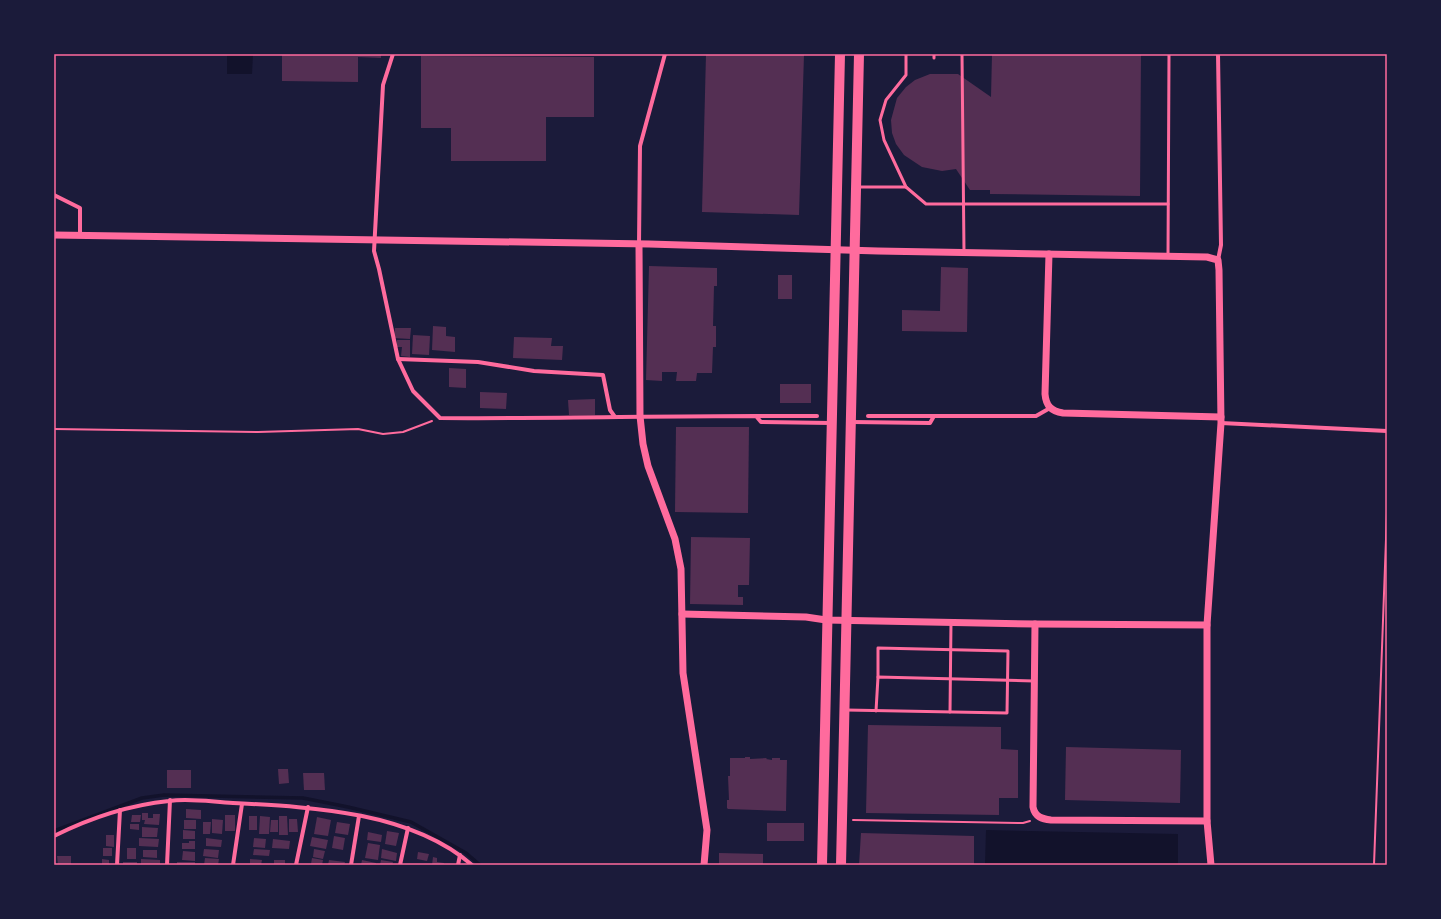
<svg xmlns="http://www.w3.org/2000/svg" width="1441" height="919" viewBox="0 0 1441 919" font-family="Ubuntu,sans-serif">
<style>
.water{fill:#12122b}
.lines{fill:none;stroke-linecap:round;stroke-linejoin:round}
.stream{stroke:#12122b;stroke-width:3.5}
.building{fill:#542f53}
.path{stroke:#ff6b9d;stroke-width:2}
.service{stroke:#ff6b9d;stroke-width:3}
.minor{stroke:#ff6b9d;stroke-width:4}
.tertiary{stroke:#ff6b9d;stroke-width:7}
.trunk{stroke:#ff6b9d;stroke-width:10}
.neatline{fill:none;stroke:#ff6b9d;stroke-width:1.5}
</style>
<rect width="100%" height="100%" fill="#1b1b3a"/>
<g class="water">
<polygon points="227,54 253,54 252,74 227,74"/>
<polygon points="986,830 1178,834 1178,865 985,865"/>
</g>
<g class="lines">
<polyline class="stream" points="54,831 142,798 164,795 303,798 348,807 411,822 466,853 480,865"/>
</g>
<g class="building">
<polygon points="282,54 381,54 381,58 358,57 358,82 282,81"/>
<polygon points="706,54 804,54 799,215 702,212"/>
<polygon points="992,54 1141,54 1140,196 990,194 990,190 970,190 956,169 942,171 922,167 904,155 896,144 892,133 891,120 897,98 906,87 915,80 930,74 958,74 991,97"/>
<polygon points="421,56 594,57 594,117 546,117 546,161 451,161 451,128 421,128"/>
<polygon points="649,266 717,268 717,286 714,286 713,326 716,326 716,347 713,347 712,373 697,373 696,381 676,381 677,372 662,372 662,381 646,380"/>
<polygon points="941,267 968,268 967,332 902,331 902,310 940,311"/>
<rect x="778" y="275" width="14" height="24"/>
<polygon points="433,326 446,327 446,336 455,337 455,352 432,350"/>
<polygon points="395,328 411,328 410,339 394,338"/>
<polygon points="413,335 430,336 429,355 412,354"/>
<polygon points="514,337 552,338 551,346 563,346 562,360 513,358"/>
<polygon points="397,340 410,340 410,357 401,356 402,347 397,347"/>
<polygon points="449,368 466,369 466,388 449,387"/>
<rect x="780" y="384" width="31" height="19"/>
<polygon points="480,392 507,393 506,409 480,408"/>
<polygon points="595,399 595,415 569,415 568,400"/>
<polygon points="676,427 749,427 748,513 675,512"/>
<polygon points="691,537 750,538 749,585 738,585 738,597 743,597 743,605 690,604"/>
<polygon points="868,725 1001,727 1001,749 1018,750 1018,798 999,798 999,815 866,813"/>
<polygon points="1066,747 1181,750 1180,803 1065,800"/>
<polygon points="745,757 750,757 750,759 767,758 766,759 772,760 772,758 780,758 780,760 787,760 786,811 728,809 727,808 727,800 729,800 728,776 730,776 730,758 745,758"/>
<polygon points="278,769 288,769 289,783 279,784"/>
<rect x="167" y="770" width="24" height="18"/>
<polygon points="303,773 324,773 325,790 304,790"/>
<polygon points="186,809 201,810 201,819 186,818"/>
<polygon points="142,813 148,813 148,818 153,818 153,814 160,814 159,825 144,824 145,820 142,820"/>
<polygon points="132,815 141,815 140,822 131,822"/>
<rect x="225" y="815" width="10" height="16"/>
<rect x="249" y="816" width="8" height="14"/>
<polygon points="260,816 270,817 269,834 259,834"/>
<polygon points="279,816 287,816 288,835 279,835"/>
<polygon points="317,817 331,820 328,836 314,834"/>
<polygon points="212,819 223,820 222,834 212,833"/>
<polygon points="289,819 297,819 298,832 289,832"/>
<rect x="184" y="820" width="12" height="9"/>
<polygon points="271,820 278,820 278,832 270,832"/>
<polygon points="203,822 211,822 210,834 203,834"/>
<polygon points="337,822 350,824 348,835 335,833"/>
<rect x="767" y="823" width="37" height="18"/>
<polygon points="130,824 139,824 139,830 130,829"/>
<polygon points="142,827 158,828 157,837 142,837"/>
<polygon points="183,830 195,831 195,839 183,839"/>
<polygon points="387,831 399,833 396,846 385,844"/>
<polygon points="368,832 382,835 381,842 367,840"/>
<polygon points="861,833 974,836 974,865 859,865"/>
<polygon points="106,835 114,835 114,847 106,846"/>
<polygon points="334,836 345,838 343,850 332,848"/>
<polygon points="312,837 328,840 326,849 310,846"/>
<polygon points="139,838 159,839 158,847 139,846"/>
<polygon points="206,838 222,840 221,847 206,846"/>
<polygon points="254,838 266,839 265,848 253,847"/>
<polygon points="273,839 290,841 289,849 272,848"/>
<polygon points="189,841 195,841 195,849 182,849 182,843 189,843"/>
<polygon points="368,843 380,845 378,860 365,858"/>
<rect x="103" y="848" width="9" height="8"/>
<rect x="127" y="848" width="9" height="11"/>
<polygon points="204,849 219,850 218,858 203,856"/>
<polygon points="254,849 270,850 269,856 253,855"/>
<polygon points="314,849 325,851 323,859 313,857"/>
<polygon points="382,849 397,853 396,861 381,858"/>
<polygon points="143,850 157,850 157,858 143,857"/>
<polygon points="183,851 195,852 195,861 182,860"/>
<polygon points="418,852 429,854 427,861 417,859"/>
<polygon points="719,853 763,854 763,865 719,865"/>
<polygon points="57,856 71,856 71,865 58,865"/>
<polygon points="433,857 437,858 437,862 444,863 444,865 432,865"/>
<polygon points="205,858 219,859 218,865 204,865"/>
<polygon points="312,858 323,860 322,865 311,864"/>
<polygon points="102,859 109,860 109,865 102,865"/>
<polygon points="141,859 160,860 160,865 141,865"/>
<polygon points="250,859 262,860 261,865 250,865"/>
<rect x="274" y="860" width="11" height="5"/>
<polygon points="329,860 345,862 344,865 328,865"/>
<polygon points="362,860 376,863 376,865 361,865"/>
<polygon points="381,860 393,862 392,865 380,865"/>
<rect x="123" y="862" width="14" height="3"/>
<rect x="177" y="862" width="18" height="3"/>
</g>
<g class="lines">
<g class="path">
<polyline points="54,429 258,432 358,429 383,434 403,432 432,421"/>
<polyline points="853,820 1023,823 1030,821"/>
<polyline points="1374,865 1387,512"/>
</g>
<g class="service">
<polyline points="906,54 906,75 886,100 880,120 884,140 906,187"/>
<polyline points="934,54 934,58"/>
<polyline points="962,54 964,252"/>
<polyline points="857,187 906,187 926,204 1168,204"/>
<polyline points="1168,256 1169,54"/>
<polyline points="846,710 1007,713 1008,651 878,648 878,677"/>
<polyline points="876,711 878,677 1034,681"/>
<polyline points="950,712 951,622"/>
</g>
<g class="minor">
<path d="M393 54 383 85 374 251 379 269 398 359 413 391 440 418C545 419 650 416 756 416L761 422 831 423"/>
<polyline points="1218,54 1221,245 1218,260"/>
<polyline points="54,195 80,208 80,236"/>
<polyline points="639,244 640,146 665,54"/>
<polyline points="398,359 478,362 534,371 603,375 610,410 615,417"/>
<polyline points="756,416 817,416"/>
<polyline points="868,416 934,416"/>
<polyline points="852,422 930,423 934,416 1036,416 1050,408"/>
<polyline points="1221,423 1387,431"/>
<path d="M54 836C90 818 130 805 169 801 190 798 212 802 233 803 310 807 410 811 472 865"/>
<polyline points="117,865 120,810"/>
<polyline points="167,865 170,800"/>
<polyline points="233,865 242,804"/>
<polyline points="296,865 308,807"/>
<polyline points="351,865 359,816"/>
<polyline points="400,865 408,828"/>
<polyline points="458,865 460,855"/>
</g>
<g class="tertiary">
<polyline points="54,235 649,244 878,251 1207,257 1218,260 1219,270 1221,423 1207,625 1207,821 1211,865"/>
<polyline points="639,244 640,416 643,444 648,466 675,539 681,569 683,673 707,830 704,865"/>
<path d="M1049 254 1045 394C1046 406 1051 411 1063 413L1221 417"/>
<polyline points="682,614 806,617 826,620 1035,624 1207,625"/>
<path d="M1035 624 1033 807C1035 817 1042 819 1051 820L1207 821"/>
</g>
<g class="trunk">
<polyline points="822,865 840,54"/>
<polyline points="841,865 859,54"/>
</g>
</g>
<rect width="1441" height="919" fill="none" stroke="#1b1b3a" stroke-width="110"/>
<rect x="55" y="55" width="1331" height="809" class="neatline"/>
</svg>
